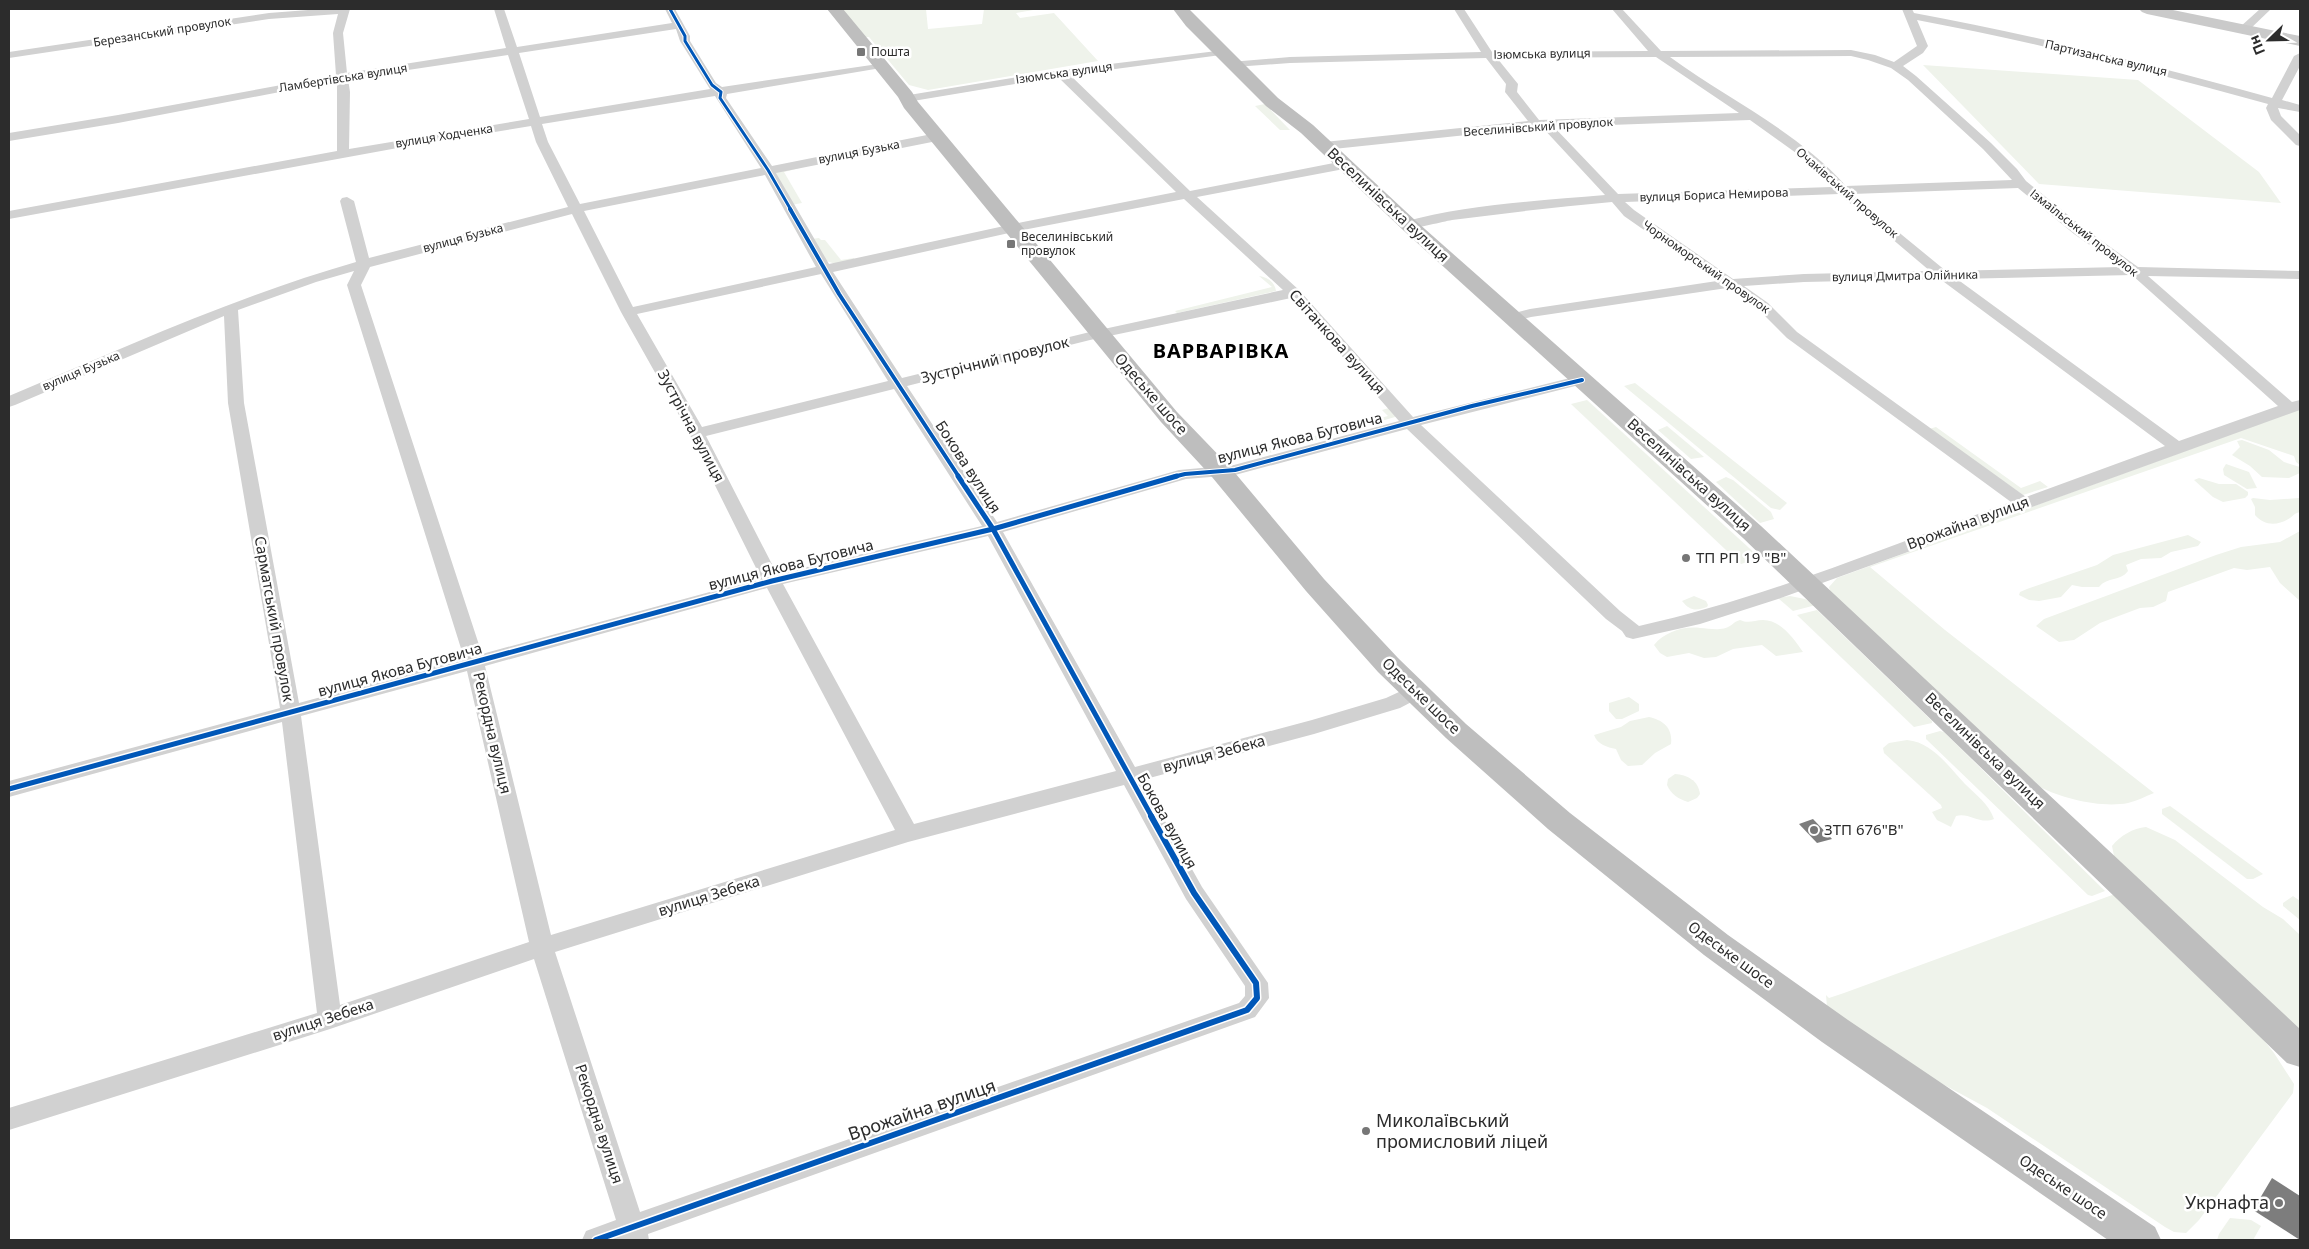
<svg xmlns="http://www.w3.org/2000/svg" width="2309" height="1249" viewBox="0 0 2309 1249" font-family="'Noto Sans',sans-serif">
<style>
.green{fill:#eff3eb}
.building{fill:#7d7d7d}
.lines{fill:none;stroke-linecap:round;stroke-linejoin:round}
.street{fill:#d1d1d1;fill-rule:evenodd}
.secondary{fill:#cacaca;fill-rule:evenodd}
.highway{fill:#bebebe;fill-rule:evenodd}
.cycleway-far3-casing{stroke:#fff;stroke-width:5}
.cycleway-far2-casing{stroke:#fff;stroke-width:6}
.cycleway-far1-casing{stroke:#fff;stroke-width:8}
.cycleway-casing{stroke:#fff;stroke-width:9}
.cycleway-far3{stroke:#0057b8;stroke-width:3}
.cycleway-far2{stroke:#0057b8;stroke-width:4}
.cycleway-far1{stroke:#0057b8;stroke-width:5}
.cycleway{stroke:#0057b8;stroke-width:6}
.poi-dot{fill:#767676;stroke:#fff;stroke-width:2}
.labels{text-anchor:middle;stroke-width:5;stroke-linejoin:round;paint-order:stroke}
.far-street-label{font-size:12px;fill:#2c2c2c;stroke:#fff}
.far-poi-label{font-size:12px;fill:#2c2c2c;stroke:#fff;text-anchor:start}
.street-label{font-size:15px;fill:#2c2c2c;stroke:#fff}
.poi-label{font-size:15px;fill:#2c2c2c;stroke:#fff;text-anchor:start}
.near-street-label{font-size:18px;fill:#2c2c2c;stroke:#fff}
.near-poi-label{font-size:18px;fill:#2c2c2c;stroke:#fff;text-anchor:start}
.district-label{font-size:20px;font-weight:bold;letter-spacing:1px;fill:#000;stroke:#fff}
</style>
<rect width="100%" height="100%" fill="#fff"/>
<g class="green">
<polygon points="841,9 926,9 928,29 982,24 984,9 1039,9 1016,13 1020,18 1054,13 1098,61 928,90 909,85 869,37 865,37"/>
<polygon points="1923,65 2138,80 2259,172 2281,203 2039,184"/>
<polygon points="1265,104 1290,130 1280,130 1255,106"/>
<polygon points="798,166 800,168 784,172 802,203 791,205 776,173 778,171"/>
<polygon points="819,238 821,240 825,240 841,260 854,258 855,261 836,264 826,261 811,239"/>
<path d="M1259 276C1267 277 1275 282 1276 291L1177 313 1175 311 1272 287Z"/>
<polygon points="1635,383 1787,503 1780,510 1771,508 1624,386"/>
<polygon points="1587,400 1760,558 1741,564 1726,550 1571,404"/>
<polygon points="1389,408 1396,415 1395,417 1334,435 1328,432 1388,416 1382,410"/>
<path d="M2300 409V465L2296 462 2294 456 2241 438 1870 567 1945 630 2154 793C2146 796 2137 801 2128 803 2102 808 2063 799 2040 787L1831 594 1829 587 1837 578Z"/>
<polygon points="1667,426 1704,457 1691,459 1658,430"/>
<polygon points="1936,427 2021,488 2040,481 2048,487 2023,495 1929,429"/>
<polygon points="1322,434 1325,438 1262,455 1258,451"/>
<polygon points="2242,440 2269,450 2284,462 2300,467 2300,473 2289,478 2262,477 2250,466 2232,455 2240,447 2237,441"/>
<polygon points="2226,464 2249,472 2257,488 2247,489 2224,475 2223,469"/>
<polygon points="1726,477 1733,480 1771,512 1774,519 1760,523 1716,482"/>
<polygon points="2199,478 2219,484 2236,484 2248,492 2248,495 2245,498 2223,502 2213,497 2194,480"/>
<path d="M2253 498 2270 500 2299 498 2300 512C2295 513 2294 515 2290 518 2278 526 2264 526 2255 515V507L2251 499Z"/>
<polygon points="2300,531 2300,601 2280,583 2270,567 2247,570 2234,568 2168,592 2166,601 2153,607 2140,608 2100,623 2074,640 2059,642 2036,626 2044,619 2216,555 2241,547 2280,542"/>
<path d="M2188 535 2201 542 2198 546 2171 552 2161 558 2141 559 2126 565 2128 571C2120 582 2108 576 2099 587H2082L2072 585 2061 597 2039 601 2029 600 2019 595 2020 592 2027 589 2097 565 2113 555Z"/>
<path d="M1694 596 1706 601 1708 605 1707 607C1696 611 1690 611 1682 601Z"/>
<polygon points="1790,596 1805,599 1816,605 1793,611 1778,598"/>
<polygon points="1817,610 1932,721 1932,723 1914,727 1797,615"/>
<path d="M1740 620C1749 624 1754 620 1763 620 1781 620 1794 639 1803 652L1776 656 1762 645 1733 649 1716 657 1704 658 1689 653 1667 657 1660 653 1654 645C1665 632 1683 626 1700 628 1707 628 1713 630 1720 629 1732 628 1732 622 1740 620Z"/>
<polygon points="1629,697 1639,704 1639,711 1622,719 1616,719 1609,711 1609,703"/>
<path d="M1649 717C1663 720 1673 728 1671 744L1655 753 1642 765 1628 766 1621 760 1616 749C1607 747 1598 745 1594 735L1621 727 1630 721Z"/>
<polygon points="1940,731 1944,732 2105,891 2092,896 2088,895 1926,739 1926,735"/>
<path d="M1907 740C1932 742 1949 767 1965 784 1976 795 1989 804 1994 819 1980 825 1969 812 1956 816L1951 827 1937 820 1932 812 1942 808 1941 805 1884 753 1883 748 1889 743Z"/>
<path d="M1675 774C1687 775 1698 780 1700 794L1697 798 1688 802C1678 799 1671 794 1667 785L1668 779Z"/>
<polygon points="2170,806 2177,811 2263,874 2253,879 2247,879 2162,814 2162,809"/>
<path d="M2146 827 2175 840 2263 907 2283 919 2300 935V1036L2120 865 2114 856 2112 846C2120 836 2133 828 2146 827Z"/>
<polygon points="2115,894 2254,1028 2274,1053 2294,1084 2293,1093 2199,1220 2186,1233 2174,1232 2165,1227 1987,1108 1937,1081 1827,1007 1826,995 1829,998 1844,993"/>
<polygon points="2293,896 2300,901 2300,920 2283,906 2283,903"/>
<polygon points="2230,1218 2251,1220 2261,1226 2253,1240 2217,1240 2219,1234"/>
</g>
<g class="building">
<polygon points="1813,819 1832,839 1817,843 1799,824"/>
<polygon points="2272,1178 2300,1196 2300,1240 2253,1210"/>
</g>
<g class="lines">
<g class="street">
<path d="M321 9H350L343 33 347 73 506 48 494 9H504L517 47 672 23 665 9H675L690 36V41L716 83 722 87 885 63 887 65 885 67 881 68 727 94 726 98 772 166 937 133 943 137 937 141 776 173 829 264 1023 222 1176 192 1058 77 907 102 901 98 903 96 1061 70 1225 50 1227 52 1225 54 1221 55 1070 75 1190 191 1344 161 1348 162 1350 165 1348 168 1344 169 1197 197 1299 290 1413 417 1582 375 1587 377 1590 380 1587 383 1421 425 1620 611 1639 626C1766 598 1888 546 2011 502L1787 338 1758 309 1727 288 1531 317 1512 322 1507 321 1505 318 1507 315 1530 309 1717 281 1624 216 1612 202C1558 207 1505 213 1452 220 1441 222 1412 230 1403 228L1401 225 1403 222C1468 204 1538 201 1605 195L1542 127 1324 150 1318 146 1324 142 1528 121 1505 92 1506 84 1486 58 1290 63 1234 67 1230 66 1228 64 1230 62 1290 57 1481 52 1454 9H1464L1492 52 1648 51 1612 9H1622L1661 51 1851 50 1875 55 1894 62 1917 46 1902 9H1912L1914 13C2035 35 2153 65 2272 98L2294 56 2300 53V66L2282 100 2300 105V112L2278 108 2281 116 2300 135V146L2296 145 2271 120 2266 108 2268 104C2152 72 2035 42 1917 20L1928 46 1923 53 1903 66 1916 76 1991 143 2017 169 2026 181 2084 228 2138 267 2300 271V279L2148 276 2292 402 2300 400V410L1778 599 1700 624 1633 639 1626 637 1622 631 1606 619 1407 429 1235 475 1186 479 1003 532 1135 767 1312 720 1386 698 1414 685 1421 687 1424 692 1421 697 1400 708 1314 734 1142 780 1202 887 1268 983 1269 998 1255 1017 648 1234 649 1240H582L586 1231 616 1220 534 959 330 1029 9 1130V1108L317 1013 282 722 9 797V781L280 708 228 403 224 316 15 405 9 407V396C123 348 237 296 356 262L340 201 342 198 347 197 354 201 369 258 568 207 536 142 531 126 403 147 9 219V211L337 151V81L118 123 9 141V133L118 115 336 75 333 33 338 14 269 19 9 58V52L269 13ZM676 29 680 41 710 89 540 117 519 53ZM508 55 529 119 349 149 350 92 348 79ZM1851 56 1868 60 1891 68 1908 80 1983 149 2012 180 1846 186C1797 131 1729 100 1670 57ZM1656 57 1739 113 1539 120 1517 92 1518 84 1497 58ZM715 96 761 168 580 204 548 142 542 124ZM1750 120 1803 158 1832 187 1618 194 1554 127ZM765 175 816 267 633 307 584 211ZM2018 188 2074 234 2121 267 1946 271 1852 194ZM1839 194 1930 271 1804 274 1733 279 1634 210 1625 202ZM1184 199 1283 290 1090 332 902 378 833 272 1023 230ZM572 214 621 312 689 433 761 578 482 654 361 285 370 267ZM354 271 347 285 464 658 299 703 244 403 238 310 316 282ZM821 274 888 381 702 427 637 314ZM2132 275 2278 406 2179 441 1957 279ZM1940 279 2165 446 2026 497 1797 332 1768 303 1744 286 1804 282ZM1291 298 1399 421 1234 465 1179 470 997 522 907 386 1090 340ZM894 389 982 526 777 574 706 436ZM988 536 1116 771 914 824 783 584ZM767 588 895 830 551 935 485 666ZM467 671 529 942 340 1005 301 716ZM1124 785 1186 899 1245 986V996L1239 1003 640 1212 555 952 908 842Z"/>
<polygon points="2260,9 2271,9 2248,31 2240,31 2240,27"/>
</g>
<polygon class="secondary" points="2139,9 2168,9 2300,36 2300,46 2147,14 2142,12"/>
<g class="highway">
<polygon points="827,9 843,9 912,92 918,102 1177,412 1230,467 1324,579 1398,658 1466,724 1570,813 1728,935 1848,1020 2155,1227 2161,1240 2108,1240 1822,1042 1704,955 1548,829 1446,738 1378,672 1306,591 1212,477 1161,422 904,108 898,97"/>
<polygon points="1173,9 1189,9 1278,98 1313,125 1417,222 1761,526 2300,1029 2300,1067 2287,1063 1743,538 1403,230 1301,133 1266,106 1186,26"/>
</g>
<defs>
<polyline id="cycleway-far3" points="670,9 685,36 685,41 712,85 721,92 720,98 768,170 791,210"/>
<g id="cycleway-far2">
<polyline points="790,209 839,294 959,477"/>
<polyline points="1173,477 1185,474 1235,470 1472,406 1582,380"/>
</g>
<g id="cycleway-far1">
<polyline points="958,476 993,529 1152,817"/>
<polyline points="9,789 772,581 993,529 1177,476"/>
</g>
<polyline id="cycleway" points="596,1240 1247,1010 1257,998 1256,983 1194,893 1151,816"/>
</defs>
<use href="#cycleway-far3" class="cycleway-far3-casing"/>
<use href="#cycleway-far2" class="cycleway-far2-casing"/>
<use href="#cycleway-far1" class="cycleway-far1-casing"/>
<use href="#cycleway" class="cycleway-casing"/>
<use href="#cycleway-far3" class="cycleway-far3"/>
<use href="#cycleway-far2" class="cycleway-far2"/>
<use href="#cycleway-far1" class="cycleway-far1"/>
<use href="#cycleway" class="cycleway"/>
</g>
<g class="poi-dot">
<rect x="856" y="47" width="10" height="10" rx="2.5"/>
<rect x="1006" y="239" width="10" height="10" rx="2.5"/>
<circle cx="1686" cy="558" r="5"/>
<circle cx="1814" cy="830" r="5"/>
<circle cx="1366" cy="1131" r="5"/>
<circle cx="2279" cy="1203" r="5"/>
</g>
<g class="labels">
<g class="far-street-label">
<text transform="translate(162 32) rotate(-9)" y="4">Березанський провулок</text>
<text transform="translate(1542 54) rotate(-1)" y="4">Ізюмська вулиця</text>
<text transform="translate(2106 58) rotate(13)" y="4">Партизанська вулиця</text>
<text transform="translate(1064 73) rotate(-8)" y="4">Ізюмська вулиця</text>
<text transform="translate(343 78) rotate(-9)" y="4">Ламбертівська вулиця</text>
<text transform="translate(1538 127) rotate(-4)" y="4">Веселинівський провулок</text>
<text transform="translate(444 136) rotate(-9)" y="4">вулиця Ходченка</text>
<text transform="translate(859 152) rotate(-11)" y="4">вулиця Бузька</text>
<text transform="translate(1847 193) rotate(41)" y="4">Очаківський провулок</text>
<text transform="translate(1714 195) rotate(-2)" y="4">вулиця Бориса Немирова</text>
<text transform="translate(2084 233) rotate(38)" y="4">Ізмаїльський провулок</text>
<text transform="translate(463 238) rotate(-15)" y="4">вулиця Бузька</text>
<text transform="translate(1706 267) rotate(35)" y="4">Чорноморський провулок</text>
<text transform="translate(1905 276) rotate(-1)" y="4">вулиця Дмитра Олійника</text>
<text transform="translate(81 371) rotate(-23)" y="4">вулиця Бузька</text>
</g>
<g class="far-poi-label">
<text x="871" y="56">Пошта</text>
<text x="1021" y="241">Веселинівський<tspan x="1021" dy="14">провулок</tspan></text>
</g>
<g class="street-label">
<text transform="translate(1388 205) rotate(43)" y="5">Веселинівська вулиця</text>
<text transform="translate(1337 342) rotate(48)" y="5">Світанкова вулиця</text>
<text transform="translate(995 360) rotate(-14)" y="5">Зустрічний провулок</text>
<text transform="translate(1151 394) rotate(49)" y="5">Одеське шосе</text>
<text transform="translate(691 426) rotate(62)" y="5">Зустрічна вулиця</text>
<text transform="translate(1300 438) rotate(-14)" y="5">вулиця Якова Бутовича</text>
<text transform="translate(968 467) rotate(57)" y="5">Бокова вулиця</text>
<text transform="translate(1689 475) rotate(42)" y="5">Веселинівська вулиця</text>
<text transform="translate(1968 523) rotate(-20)" y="5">Врожайна вулиця</text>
<text transform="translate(791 565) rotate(-14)" y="5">вулиця Якова Бутовича</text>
<text transform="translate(274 619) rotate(80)" y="5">Сарматський провулок</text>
<text transform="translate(400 670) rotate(-15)" y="5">вулиця Якова Бутовича</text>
<text transform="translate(1421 696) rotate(44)" y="5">Одеське шосе</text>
<text transform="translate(492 733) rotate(77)" y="5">Рекордна вулиця</text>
<text transform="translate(1985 751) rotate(44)" y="5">Веселинівська вулиця</text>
<text transform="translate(1214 754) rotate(-15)" y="5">вулиця Зебека</text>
<text transform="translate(1167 821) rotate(61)" y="5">Бокова вулиця</text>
<text transform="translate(709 896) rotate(-17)" y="5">вулиця Зебека</text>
<text transform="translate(1731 955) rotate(36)" y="5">Одеське шосе</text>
<text transform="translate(323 1020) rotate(-18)" y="5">вулиця Зебека</text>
<text transform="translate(599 1124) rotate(72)" y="5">Рекордна вулиця</text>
<text transform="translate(2063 1187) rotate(34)" y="5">Одеське шосе</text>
</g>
<g class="poi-label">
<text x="1696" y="563">ТП РП 19 "В"</text>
<text x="1824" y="835">ЗТП 676"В"</text>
</g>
<g class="near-street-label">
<text transform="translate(922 1110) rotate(-19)" y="6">Врожайна вулиця</text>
</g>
<g class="near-poi-label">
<text x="1376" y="1127">Миколаївський<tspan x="1376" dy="21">промисловий ліцей</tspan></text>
<text x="2269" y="1209" text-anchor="end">Укрнафта</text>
</g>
<g class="district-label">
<text x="1221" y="358">ВАРВАРІВКА</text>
</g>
</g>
<rect width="2309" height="1249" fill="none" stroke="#2c2c2c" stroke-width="20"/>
<g transform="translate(2269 40) rotate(247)" stroke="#ffffff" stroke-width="4" paint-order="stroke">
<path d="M0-4L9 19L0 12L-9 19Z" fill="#2c2c2c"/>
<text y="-8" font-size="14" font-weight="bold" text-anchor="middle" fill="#2c2c2c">Пн</text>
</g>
</svg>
